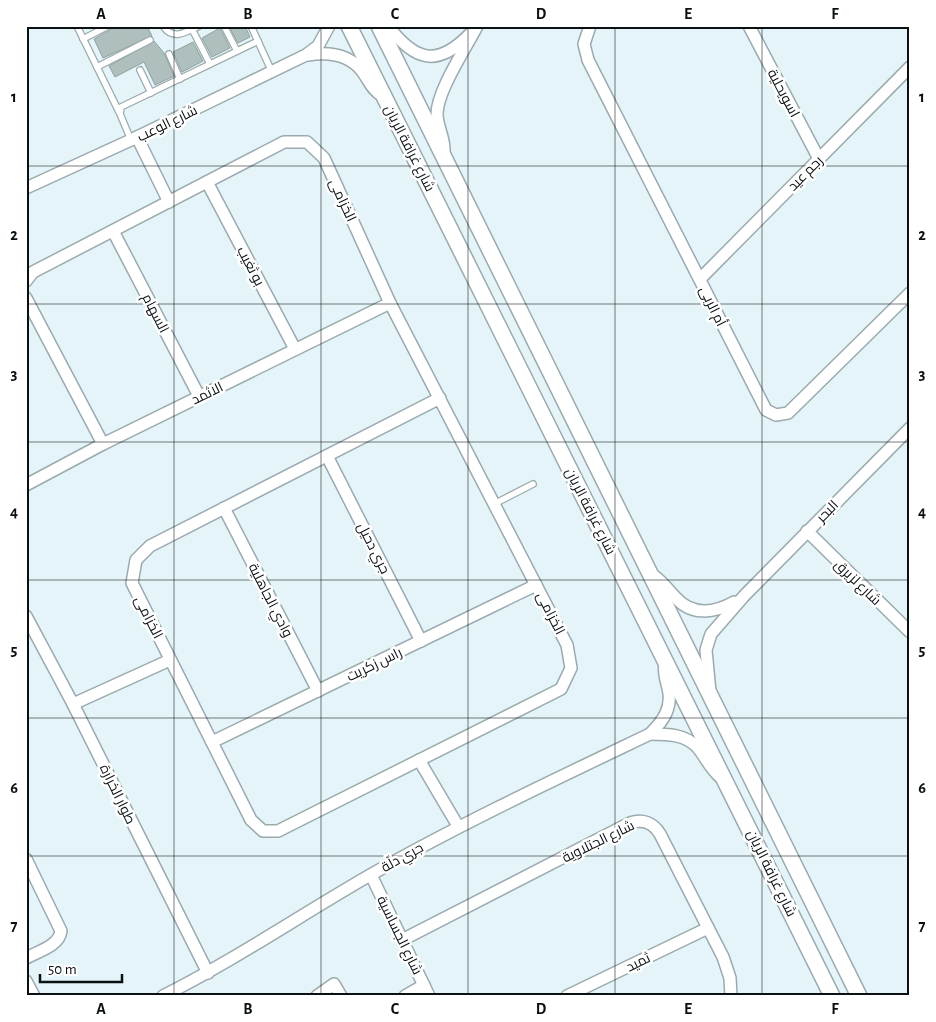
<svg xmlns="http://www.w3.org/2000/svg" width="936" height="1022" viewBox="0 0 936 1022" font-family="'Alegreya Sans',Cairo,sans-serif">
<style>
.building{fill:#afbfbe;stroke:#92a1a0}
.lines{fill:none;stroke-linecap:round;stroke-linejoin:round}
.service-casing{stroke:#9baaae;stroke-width:8}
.minor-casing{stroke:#9baaae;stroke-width:14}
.secondary-casing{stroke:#9baaae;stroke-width:18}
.service{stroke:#fff;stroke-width:5.5}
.minor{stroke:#fff;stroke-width:11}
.secondary{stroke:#fff;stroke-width:15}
.grid{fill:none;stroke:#0b1012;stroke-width:1;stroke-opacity:0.55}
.labels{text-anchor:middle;stroke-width:5;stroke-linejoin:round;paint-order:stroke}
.street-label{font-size:14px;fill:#0b1012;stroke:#fff}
.neatline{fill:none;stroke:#0b1012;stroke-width:2}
.grid-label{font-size:16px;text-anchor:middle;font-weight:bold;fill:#0b1012}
</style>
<rect width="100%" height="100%" fill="#e4f4f8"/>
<g class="building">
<polygon points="113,26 147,26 152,36 103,58 94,39 110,30"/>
<polygon points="229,26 245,26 250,37 238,43"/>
<polygon points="220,28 230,48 212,57 202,38"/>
<polygon points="154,41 164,53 174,76 155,85 144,62 115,77 109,66"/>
<polygon points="193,42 203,61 182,72 173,52"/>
</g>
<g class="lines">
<defs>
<g id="service">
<polyline points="77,26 119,112"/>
<path d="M163 26C173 41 186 32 199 26"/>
<polyline points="224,26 237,51"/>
<polyline points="251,26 272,72"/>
<polyline points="192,29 210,64"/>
<polyline points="83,39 108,26"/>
<polyline points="169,54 180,79"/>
<polyline points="97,67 150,40"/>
<polyline points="140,70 151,93"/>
<polyline points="131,140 120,114 121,107 258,41"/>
<polyline points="494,504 533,484"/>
</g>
<g id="minor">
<path d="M388 26C415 61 437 68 470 34"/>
<polyline points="590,26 584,44 588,60 766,410 776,415 788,413 910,293"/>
<polyline points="749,26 819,159"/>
<path d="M308 55C327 52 348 53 362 71 369 80 371 89 381 95"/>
<polyline points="137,137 169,202"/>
<path d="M444 152C445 138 437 127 437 114 437 91 466 48 477 26"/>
<polyline points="207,182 295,349"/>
<polyline points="26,188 131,140 306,55 318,46 329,26"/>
<polyline points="113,231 199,396"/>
<polyline points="700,279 910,67"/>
<polyline points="26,281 33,272 284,142 307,142 324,158 390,303 567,645 571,668 561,689 278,831 263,831 251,820 132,583 136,560 150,546 440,398"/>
<polyline points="26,298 103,444"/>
<polyline points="327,456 421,641"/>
<polyline points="26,485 103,444 390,303"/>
<polyline points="224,508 318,691"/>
<polyline points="807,531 910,632"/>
<path d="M650 573C662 580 667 589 676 598 692 616 715 613 734 602"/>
<polyline points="26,616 73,704 208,973"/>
<polyline points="710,692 706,650 711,634 744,596 910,428"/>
<polyline points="73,704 170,660"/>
<path d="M650 734C667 734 686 734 698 748 706 758 710 768 720 777"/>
<polyline points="212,742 536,585"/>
<polyline points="419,760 458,826"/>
<path d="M26 859 61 931C59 946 39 951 26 958"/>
<polyline points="371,875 429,996"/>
<path d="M402 940 630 823C642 819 653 822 660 834L723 957 730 978 731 996"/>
<polyline points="26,981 34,996"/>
<path d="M163 996C235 960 302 914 372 874 462 823 556 779 650 734 663 721 673 708 668 688 666 680 663 672 665 664"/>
<polyline points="317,996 334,984 341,996"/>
<polyline points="405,996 424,985"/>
<polyline points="567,996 708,928"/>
</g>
<g id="secondary">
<polyline points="349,26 832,996"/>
<polyline points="379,26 859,996"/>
</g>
</defs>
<use href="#service" class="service-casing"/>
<use href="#minor" class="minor-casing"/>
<use href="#secondary" class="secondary-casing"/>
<use href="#service" class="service"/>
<use href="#minor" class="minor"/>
<use href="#secondary" class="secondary"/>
</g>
<path class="grid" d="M174 26V996M321 26V996M468 26V996M615 26V996M762 26V996M26 166H910M26 304H910M26 442H910M26 580H910M26 718H910M26 856H910"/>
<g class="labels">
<g class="street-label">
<text transform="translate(784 93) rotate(62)" y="5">اسويحلية</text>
<text transform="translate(167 123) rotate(-26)" y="5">شارع الوعب</text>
<text transform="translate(410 148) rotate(63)" y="5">شارع غرافة الريان</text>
<text transform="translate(805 173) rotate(-45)" y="5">رجم عيد</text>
<text transform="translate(343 200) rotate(65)" y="5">الخزامى</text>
<text transform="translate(251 266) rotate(62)" y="5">بو ثغيب</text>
<text transform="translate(713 306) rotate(64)" y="5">أم الربى</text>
<text transform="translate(156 313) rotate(63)" y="5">السهام</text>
<text transform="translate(207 393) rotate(-26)" y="5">الاثمد</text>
<text transform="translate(591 511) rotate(63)" y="5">شارع غرافة الريان</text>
<text transform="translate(827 511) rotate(-45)" y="5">البحر</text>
<text transform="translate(374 548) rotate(63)" y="5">جري دحيل</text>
<text transform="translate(858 582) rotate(44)" y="5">شارع لزيرق</text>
<text transform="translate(271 600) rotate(63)" y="5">وادي الجاهلية</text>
<text transform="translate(551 613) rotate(63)" y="5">الخزامى</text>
<text transform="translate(149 617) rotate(63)" y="5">الخزامى</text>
<text transform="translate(374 664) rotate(-26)" y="5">راس زكريت</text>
<text transform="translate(118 794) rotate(64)" y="5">طوار الخرارة</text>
<text transform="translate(598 841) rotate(-26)" y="5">شارع الجتلاوية</text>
<text transform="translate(402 857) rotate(-29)" y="5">جري دلّة</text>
<text transform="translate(772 873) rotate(64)" y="5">شارع غرافة الريان</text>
<text transform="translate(400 935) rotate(64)" y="5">شارع الجساسية</text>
<text transform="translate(638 962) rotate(-26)" y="5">ثميد</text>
</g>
</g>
<rect width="936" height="1022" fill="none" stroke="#ffffff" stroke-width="55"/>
<path d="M40 974v8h82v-8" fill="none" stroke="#0b1012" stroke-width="2.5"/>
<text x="48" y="974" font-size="15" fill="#0b1012" stroke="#ffffff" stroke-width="4" paint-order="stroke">50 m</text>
<rect x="28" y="28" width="880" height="966" class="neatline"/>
<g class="grid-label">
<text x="101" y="19">A</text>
<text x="248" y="19">B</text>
<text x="395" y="19">C</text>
<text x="541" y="19">D</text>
<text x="688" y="19">E</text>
<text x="835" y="19">F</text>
<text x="14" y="102">1</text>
<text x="922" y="102">1</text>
<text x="14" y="240">2</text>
<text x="922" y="240">2</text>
<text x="14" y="379">3</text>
<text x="922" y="379">3</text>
<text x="14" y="517">4</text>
<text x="922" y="517">4</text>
<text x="14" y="655">5</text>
<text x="922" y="655">5</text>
<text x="14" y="793">6</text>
<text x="922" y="793">6</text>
<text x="14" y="931">7</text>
<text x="922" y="931">7</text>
<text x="101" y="1014">A</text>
<text x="248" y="1014">B</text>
<text x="395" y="1014">C</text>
<text x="541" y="1014">D</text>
<text x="688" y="1014">E</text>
<text x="835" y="1014">F</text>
</g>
</svg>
